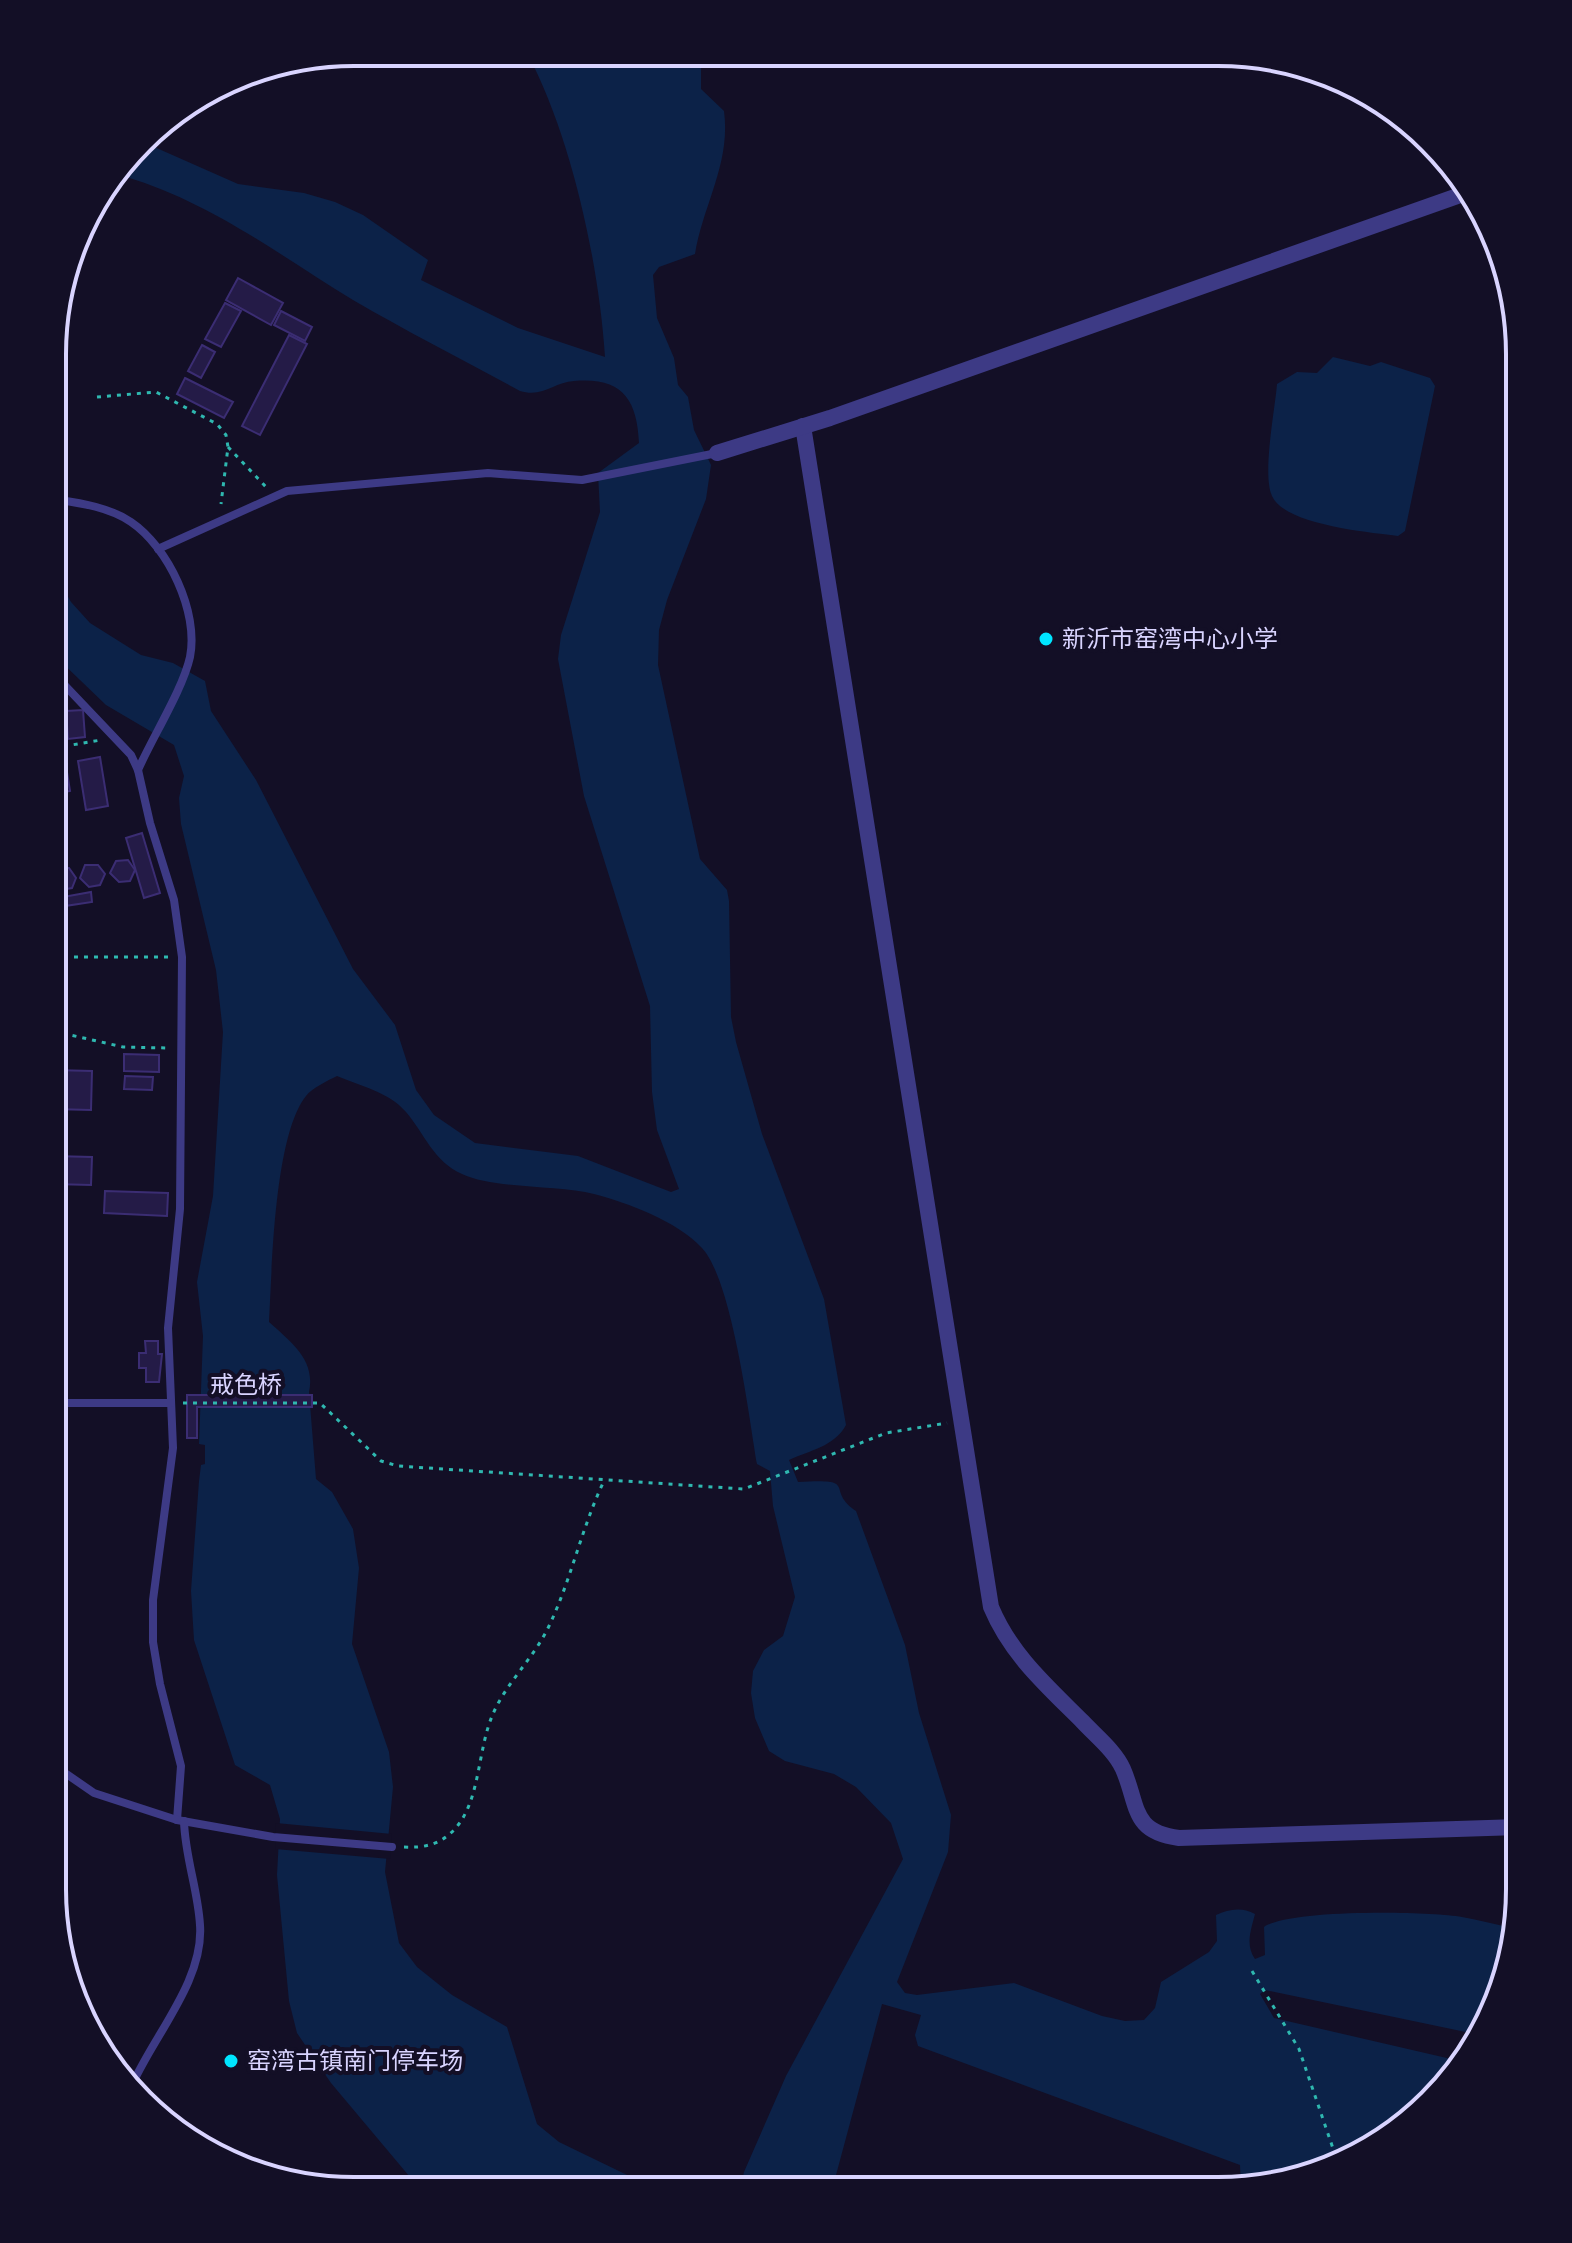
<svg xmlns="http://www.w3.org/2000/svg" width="1572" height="2243" viewBox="0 0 1572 2243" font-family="'PT Sans Narrow','Noto Sans SC',sans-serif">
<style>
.water{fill:#0c2248}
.pier{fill:#130f26}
.building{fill:#241b47;stroke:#3b2d73;stroke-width:2}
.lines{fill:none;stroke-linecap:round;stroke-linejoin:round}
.path{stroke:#2fb8b0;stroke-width:3;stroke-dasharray:4 6;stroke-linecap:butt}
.service{stroke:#3d3a85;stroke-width:8}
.minor{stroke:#3d3a85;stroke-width:16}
.poi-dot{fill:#00e5ff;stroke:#130f26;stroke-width:3}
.labels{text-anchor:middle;stroke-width:8;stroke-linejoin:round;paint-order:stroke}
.poi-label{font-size:24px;fill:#d9d4ff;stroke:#130f26;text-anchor:start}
.street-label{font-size:24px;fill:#d9d4ff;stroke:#130f26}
.rim{fill:none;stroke:#d9d4ff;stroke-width:4}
</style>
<rect width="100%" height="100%" fill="#130f26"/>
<g class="water">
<path d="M527 53H701V89L724 111C731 163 703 205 695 254L659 267 653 275 657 318 674 358 678 385 688 397 694 430 711 465 706 499 667 600 659 630 658 665 700 859 727 890 729 901 731 1017 736 1042 762 1134 824 1299 846 1425C834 1447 810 1450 789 1460L798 1482C861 1478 824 1489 856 1511L905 1645 919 1713 951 1815 948 1852 897 1982 905 1993 917 1995 1014 1983 1102 2016 1125 2021 1144 2020 1155 2008 1161 1982 1209 1952 1217 1941 1216 1915C1229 1909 1242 1907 1255 1914 1251 1930 1245 1945 1255 1959L1265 1955 1264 1927C1289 1909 1428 1911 1462 1917 1479 1920 1495 1924 1511 1928L1515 1932 1504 1987 1480 2035 1265 1990 1260 1994 1274 2018 1464 2062 1417 2116 1351 2160 1241 2186 1240 2165 918 2046 915 2035 921 2015 882 2004 832 2190H740L744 2172 786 2076 903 1859 891 1823 856 1787 834 1774 785 1761 769 1751 755 1718 751 1693 753 1671 764 1650 783 1636 795 1597 773 1506 770 1471 757 1464C749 1416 732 1280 702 1248 677 1221 628 1203 594 1194 558 1185 493 1189 462 1174 434 1162 424 1133 406 1112 389 1092 360 1086 337 1076 327 1081 312 1088 306 1096 274 1136 272 1270 269 1322 291 1342 316 1360 309 1392L316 1479 332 1492 353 1529 359 1568 352 1644 389 1752 393 1787 385 1872 399 1943 417 1967 452 1995 507 2027 537 2124 559 2142 656 2189H420L331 2083 297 2033 289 2001 277 1875 280 1819 270 1785 235 1765 194 1640 191 1591 199 1481 201 1465 205 1464V1445L199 1444 203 1336 197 1282 213 1196 223 1032 216 970 181 824 179 798 184 776 174 745 106 705 54 655V572L71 602 90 623 141 655 173 663 205 681 211 711 256 780 353 969 395 1025 416 1090 434 1115 475 1143 578 1156 671 1192 679 1189 657 1130 652 1092 650 1006 584 796 558 659 561 635 600 512 598 473 639 443C637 399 622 377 574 381 554 382 543 398 520 391 465 361 408 332 353 300 276 253 205 198 116 174L143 142 238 184 304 193 335 202 363 215 428 260 421 280 518 328 605 357C599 263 571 135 527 53Z"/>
<path d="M1333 357 1370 366 1381 362 1430 378 1435 386 1405 531 1398 536C1368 532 1285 525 1272 496 1262 474 1275 410 1277 384L1297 372 1317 373Z"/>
</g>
<polygon class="pier" points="276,1823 392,1834 390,1859 275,1849"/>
<g class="building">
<polygon points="238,278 283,303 271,325 226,300"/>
<polygon points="225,303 241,311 221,347 205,339"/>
<polygon points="281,311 312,327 305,341 274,325"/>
<polygon points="289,335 307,344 260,435 242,426"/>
<polygon points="202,345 215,352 201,378 188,371"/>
<polygon points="185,378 233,402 224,418 177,394"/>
<polygon points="83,710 85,737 68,739 66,711"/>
<polygon points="100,757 108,806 86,810 78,761"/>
<polygon points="66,766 70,791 54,794 54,768"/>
<polygon points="142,833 160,893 144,898 126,838"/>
<polygon points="128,860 135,870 130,881 119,882 110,873 116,861"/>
<polygon points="85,865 98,865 105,874 100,885 89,887 80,878"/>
<polygon points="57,868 69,868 76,878 72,888 60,890 54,883"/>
<polygon points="91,892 92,902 65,906 63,897"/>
<polygon points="124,1054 159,1055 159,1072 124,1071"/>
<polygon points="53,1070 92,1071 91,1110 53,1109"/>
<polygon points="125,1076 153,1077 152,1090 124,1089"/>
<polygon points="53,1156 92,1157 91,1185 53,1184"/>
<polygon points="105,1191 168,1193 167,1216 104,1213"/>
<polygon points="145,1341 158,1341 158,1354 162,1354 159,1382 146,1382 146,1368 139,1368 139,1353 146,1353"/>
<polygon points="187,1395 312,1395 312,1407 197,1407 197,1438 187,1438"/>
</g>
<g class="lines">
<g class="path">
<polyline points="97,397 156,392 217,424 226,435 228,447 221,504"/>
<polyline points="228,447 267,488"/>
<polyline points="54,748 101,740"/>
<polyline points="54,957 170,957"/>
<polyline points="53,1031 123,1047 168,1048"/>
<polyline points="183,1403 320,1403 381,1461 398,1466 744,1489 886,1433 947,1423"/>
<path d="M404 1847C424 1848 439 1845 454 1830 481 1801 477 1750 493 1714 506 1683 534 1658 549 1626 571 1580 581 1530 603 1483"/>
<polyline points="1252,1971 1299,2049 1338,2163"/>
</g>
<g class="service">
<path d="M54 499C80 503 109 507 131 522 168 547 199 612 190 657 183 689 152 738 138 770"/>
<polyline points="158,549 287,491 488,473 582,480 717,453"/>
<polyline points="54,674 131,755 138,770 150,823 174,900 182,957 180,1209 168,1328 173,1448 153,1600 153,1642 160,1684 181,1766 177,1820"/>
<polyline points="53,1403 171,1403"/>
<polyline points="52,1764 94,1793 177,1820 273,1837 392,1847"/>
<path d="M133 2083C155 2034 204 1980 200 1925 198 1890 185 1857 184 1821"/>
</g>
<g class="minor">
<path d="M803 426 991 1607C1011 1655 1047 1686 1083 1722 1096 1736 1115 1751 1123 1769 1139 1806 1131 1832 1179 1838L1519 1827"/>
<polyline points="717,453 830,418 1466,193"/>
</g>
</g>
<g class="poi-dot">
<circle cx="1046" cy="639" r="8"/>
<circle cx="231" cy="2061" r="8"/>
</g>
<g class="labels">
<g class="poi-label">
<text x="1062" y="647">新沂市窑湾中心小学</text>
<text x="247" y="2069">窑湾古镇南门停车场</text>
</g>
<g class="street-label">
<text x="246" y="1393">戒色桥</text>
</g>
</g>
<path d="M0 0H1572V2243H0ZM354 66H1218A288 288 0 0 1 1506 354V1889A288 288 0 0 1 1218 2177H354A288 288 0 0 1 66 1889V354A288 288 0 0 1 354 66Z" fill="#130f26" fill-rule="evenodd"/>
<path class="rim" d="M354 66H1218A288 288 0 0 1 1506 354V1889A288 288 0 0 1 1218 2177H354A288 288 0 0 1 66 1889V354A288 288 0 0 1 354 66Z"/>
</svg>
